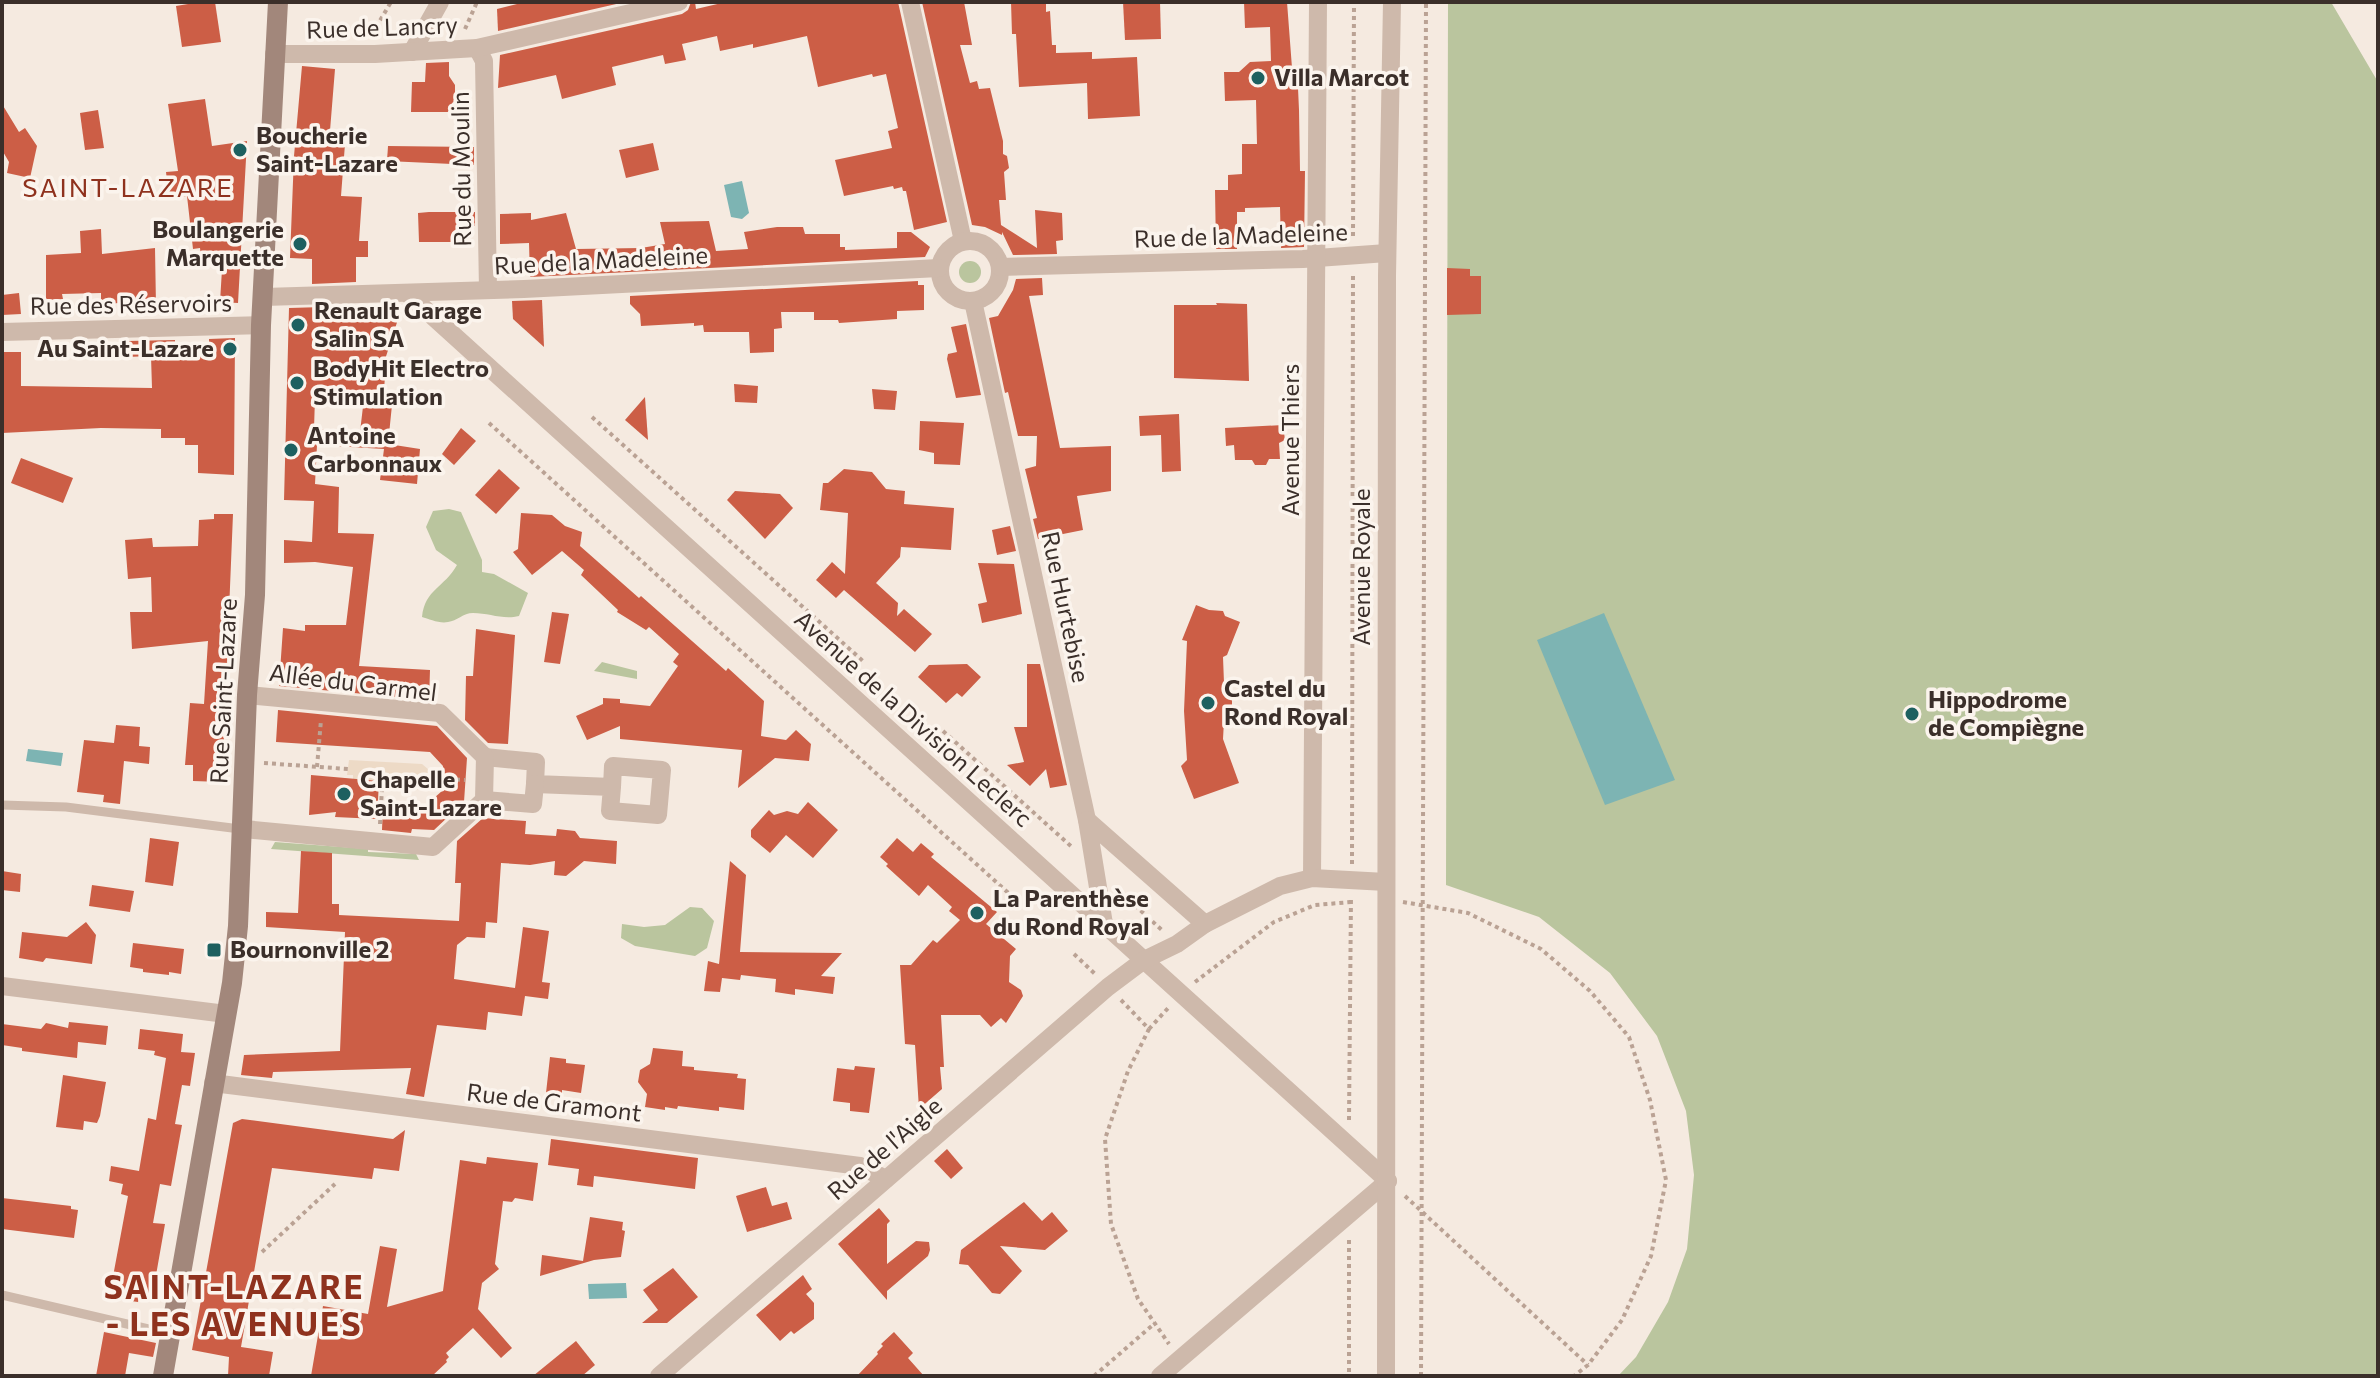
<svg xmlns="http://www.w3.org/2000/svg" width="2380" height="1378" viewBox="0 0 2380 1378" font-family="Commissioner,sans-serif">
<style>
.green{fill:#bac59e}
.plaza{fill:#eddac6}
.water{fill:#7db4b3}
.building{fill:#cc5e46;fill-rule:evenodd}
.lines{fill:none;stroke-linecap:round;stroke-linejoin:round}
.path{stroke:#baa294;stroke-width:4;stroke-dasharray:4 4;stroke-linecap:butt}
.service{stroke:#ceb9ab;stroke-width:9}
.minor{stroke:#ceb9ab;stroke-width:18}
.secondary{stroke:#a2877b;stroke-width:20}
.poi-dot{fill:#1d6060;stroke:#fbf4ed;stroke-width:3}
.labels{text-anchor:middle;stroke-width:7;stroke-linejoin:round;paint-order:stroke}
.street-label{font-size:24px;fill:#3b2f2a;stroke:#fbf4ed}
.poi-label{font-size:24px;font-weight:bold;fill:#3b2f2a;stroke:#fbf4ed;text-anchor:start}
.neighbourhood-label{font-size:26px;letter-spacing:2px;fill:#8f321e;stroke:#fbf4ed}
.district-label{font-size:32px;font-weight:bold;letter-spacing:2px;fill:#8f321e;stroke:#fbf4ed}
</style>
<rect width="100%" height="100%" fill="#f5eae0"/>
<g class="green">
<polygon points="1448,2 2331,2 2378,82 2378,1376 1618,1376 1636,1357 1668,1302 1687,1249 1694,1175 1686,1111 1657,1036 1610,973 1539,917 1446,885"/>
<circle cx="970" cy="272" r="11"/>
<path d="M449 509 461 512 482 560V572L494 574 528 593 519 616C503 620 489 613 473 613 463 613 457 621 448 622 440 624 429 619 422 617 425 589 444 588 457 565L436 550 426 527 433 511Z"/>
<polygon points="602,662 637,671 637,679 594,671"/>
<polygon points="275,842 368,849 368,852 416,854 419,860 271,849"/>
<polygon points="690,907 702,908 714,921 707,948 695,956 635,946 621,938 622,924 644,927 665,925"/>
</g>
<polygon class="plaza" points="349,760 422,764 429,770 432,778 424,790 382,788 381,781 353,779 353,775 347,775"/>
<g class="water">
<polygon points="742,181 749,213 742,219 731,217 724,185"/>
<polygon points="1604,613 1675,780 1605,805 1537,640"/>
<polygon points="28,749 63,753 61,766 26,761"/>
<polygon points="626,1283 627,1298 589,1299 588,1284"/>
</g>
<g class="building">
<polygon points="200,2 215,2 221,42 182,47 176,6"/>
<polygon points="525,2 625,2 498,31 497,9"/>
<polygon points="691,2 695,2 696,9 726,2 898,2 947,222 914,230 906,191 903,191 902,187 894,189 893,186 844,196 835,160 892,148 888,131 898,128 886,74 873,77 872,74 818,87 807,36 753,48 753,44 720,51 717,36 682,44 686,60 665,64 663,55 612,67 616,85 562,99 556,75 498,88 500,55 682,14 688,10"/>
<polygon points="922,2 964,2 972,45 960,45 970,83 977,81 979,89 990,88 1003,141 1003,154 1007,156 1009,168 1004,172 1006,200 999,200 1001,225 1037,248 1035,210 1062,213 1063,240 1056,241 1057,254 1013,255 1002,232 1002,235 985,227 972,225"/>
<polygon points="1011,2 1046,2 1046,12 1050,11 1052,45 1056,45 1056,53 1092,52 1092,59 1137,57 1140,116 1088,119 1087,83 1019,87 1016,34 1012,34"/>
<polygon points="1123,2 1160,2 1161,39 1125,40"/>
<polygon points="1244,2 1287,2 1293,81 1298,88 1299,110 1300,171 1305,171 1304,247 1281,248 1280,207 1245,208 1245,212 1237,212 1237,249 1216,249 1215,190 1228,190 1228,175 1242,174 1242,144 1257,144 1256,100 1225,101 1224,72 1239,72 1250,62 1271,61 1270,27 1245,28"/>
<polygon points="449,62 449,76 455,85 455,101 452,103 451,112 411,112 412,82 425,82 426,63"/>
<polygon points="302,66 335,69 329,143 345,144 341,196 362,197 359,241 368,241 368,257 356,257 356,282 312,284 312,259 290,258 294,156"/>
<polygon points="205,99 212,146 247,141 238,303 220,302 223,253 201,256 200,248 193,249 187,196 169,198 166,172 178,171 168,104"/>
<polygon points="2,104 19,132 25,128 37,146 30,178 7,173 9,162 2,150"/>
<polygon points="98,110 104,148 85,150 80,113"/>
<polygon points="653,143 659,170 626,178 619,150"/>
<polygon points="388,146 474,147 474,165 387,161"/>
<polygon points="429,212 475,212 475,226 459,227 459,242 419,242 418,213"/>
<polygon points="531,213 531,220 566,213 576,249 641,248 665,244 660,222 709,221 716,251 748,249 744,232 777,227 803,227 805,234 840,234 840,247 845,247 845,250 897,248 897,232 911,232 930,247 925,257 530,277 529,243 500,244 500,214"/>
<polygon points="101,229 102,254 155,248 156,306 131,307 131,302 107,304 101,302 101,293 62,294 63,299 46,300 46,255 81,253 80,231"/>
<polygon points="1447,268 1470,269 1470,276 1481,276 1481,314 1447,315"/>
<polygon points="1042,278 1043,295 1029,296 1060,448 1111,446 1111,491 1077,496 1083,530 1038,539 1033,519 1037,518 1025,469 1036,466 1037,436 1018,436 1008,392 1005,393 989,318 998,316 1013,290 1016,279"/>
<polygon points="918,281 918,285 924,285 924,310 897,311 897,319 839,323 838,320 814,320 814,312 781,312 782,328 774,329 774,352 750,353 749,332 704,332 703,325 694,326 694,323 641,326 640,314 630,304 630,296"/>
<polygon points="19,293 21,314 2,315 2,295"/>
<polygon points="542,300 544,347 513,319 512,301"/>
<polygon points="1216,303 1247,304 1249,381 1174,378 1174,305 1217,305"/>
<path d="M392 305 401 310 380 375 385 376 383 405H392L388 444 420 449 417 484 380 480 384 449 317 445 315 484 339 487 338 533 374 534 359 666 430 670 429 700 279 686 283 628 305 631V625H346L353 567 315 562 284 563V540L312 542 314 501 284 500 289 308ZM315 397 364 398 360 432 314 429Z"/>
<polygon points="966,324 981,395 956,398 947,359 948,354 957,352 951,327"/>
<polygon points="235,338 234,475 198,473 198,445 185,445 185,438 161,438 161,429 101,428 2,433 2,352 21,352 21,386 152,388 151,356 127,357 127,341 175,340 175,345 209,346 209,339"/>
<polygon points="734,384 758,386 757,403 735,402"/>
<polygon points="872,389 897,391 895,410 874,409"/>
<polygon points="645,397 648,440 625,420"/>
<polygon points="1179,414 1181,471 1162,472 1161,435 1140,436 1139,416"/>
<polygon points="920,421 964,423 960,465 934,464 934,453 919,450"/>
<polygon points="1283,425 1285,440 1279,443 1280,459 1269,459 1266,465 1255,465 1252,460 1235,460 1234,445 1226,446 1225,428"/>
<polygon points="461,428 476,441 454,465 442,454"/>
<polygon points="21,458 73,478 63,503 11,483"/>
<polygon points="499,469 520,488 496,514 475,495"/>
<polygon points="844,469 872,472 886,489 905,491 904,504 954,508 951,550 901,547 900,557 876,583 898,603 897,616 904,609 932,634 915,652 844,590 836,598 816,580 832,562 845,574 848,513 820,510 823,483 828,483"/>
<polygon points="735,491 780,494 793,508 765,539 727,500"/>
<polygon points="521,513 552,515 565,526 582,532 580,546 639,598 641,596 726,671 728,668 764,701 761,736 786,740 796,730 811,744 809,761 775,758 738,788 742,750 620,739 620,726 587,740 576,716 603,704 603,698 620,699 620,703 650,706 678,666 673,662 679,654 649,627 646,630 617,612 618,610 581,575 584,570 562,551 532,575 513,552 518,549"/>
<polygon points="214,514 233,514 222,782 193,781 193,765 185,765 190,703 204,704 208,641 132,649 130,612 152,612 151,577 128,579 125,540 152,538 153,547 198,546 199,520 214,519"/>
<polygon points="1010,526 1016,551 997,555 992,530"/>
<polygon points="978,563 1014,564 1022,614 982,623 978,604 987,602"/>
<polygon points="1196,605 1209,610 1223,611 1225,616 1240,622 1227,655 1223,657 1224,683 1232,694 1232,713 1224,721 1223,739 1239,783 1194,799 1181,766 1187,760 1184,711 1187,641 1182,640"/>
<polygon points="552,612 569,614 560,664 544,662"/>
<polygon points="476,629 515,635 508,744 488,743 465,720 466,676 473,676"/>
<polygon points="967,664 981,677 962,697 957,693 946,703 918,677 929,665"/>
<polygon points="1027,664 1040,664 1067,785 1050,788 1046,769 1030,786 1007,765 1024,762 1014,727 1027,727"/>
<polygon points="278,710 437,726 467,758 464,802 434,830 412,829 411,833 382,830 383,804 425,806 442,791 443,766 430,752 276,742"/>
<polygon points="116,725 140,727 139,746 150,747 149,764 124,761 120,804 103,802 104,795 77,792 84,740 114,743"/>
<polygon points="311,775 379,781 377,819 335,817 336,812 309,815"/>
<polygon points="808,802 838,830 813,858 786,835 770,853 751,837 751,830 769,810 774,815 787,811 798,814"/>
<polygon points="483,818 526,821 525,834 556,836 557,829 575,831 580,838 617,841 616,864 584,861 566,876 554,875 555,861 530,865 501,863 497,923 486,922 485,938 467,937 457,945 454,979 515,988 523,927 549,931 542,982 550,983 548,999 525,996 522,1016 488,1012 486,1030 437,1025 424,1097 406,1094 411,1068 273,1072 272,1078 241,1075 244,1055 340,1051 345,932 266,927 266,912 298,913 301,851 332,853 332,904 339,904 339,915 459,921 461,883 455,883 457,841"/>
<polygon points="150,838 179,842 173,886 145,882"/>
<polygon points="897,838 913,852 921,843 934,854 931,857 997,912 986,924 1016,949 1010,956 1009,982 1021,990 1023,996 1006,1023 1001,1018 991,1027 980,1015 941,1015 944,1067 940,1067 942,1089 919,1109 915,1045 905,1044 900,965 911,965 933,940 937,943 960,920 949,911 952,907 928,885 919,896 886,866 888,864 880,857"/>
<polygon points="730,861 746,875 740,952 842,953 821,976 835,977 833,994 795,989 795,995 775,992 776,979 741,975 740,980 722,978 720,992 704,991 708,961 719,964"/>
<polygon points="2,871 21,874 20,892 2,890"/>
<polygon points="92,885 134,891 130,912 89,906"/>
<polygon points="86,922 96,935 92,964 46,958 43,962 19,958 22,932 67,937"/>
<polygon points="133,943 184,949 181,974 169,972 169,975 143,972 143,969 130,967"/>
<polygon points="69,1022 108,1026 106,1045 78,1042 77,1058 22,1051 22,1048 2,1045 2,1024 41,1029 46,1023 68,1028"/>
<polygon points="140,1029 183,1034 181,1052 195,1053 190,1086 182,1085 175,1124 182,1125 171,1186 160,1184 153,1223 165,1224 152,1298 139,1295 138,1302 109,1298 128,1196 121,1194 123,1184 109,1181 111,1166 139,1171 148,1118 156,1120 166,1058 154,1055 155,1051 138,1049"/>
<polygon points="653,1048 683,1051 682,1066 694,1067 694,1070 738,1074 737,1078 746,1079 744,1110 719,1107 719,1111 678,1106 677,1109 665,1107 665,1110 645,1107 647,1094 638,1082 640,1070 650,1064"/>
<polygon points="550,1057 566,1059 566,1063 585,1065 581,1093 562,1090 562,1095 546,1093"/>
<polygon points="855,1066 875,1068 869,1113 850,1111 850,1103 833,1101 837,1068 854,1070"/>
<polygon points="63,1075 106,1082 100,1116 97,1123 84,1121 83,1130 56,1127"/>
<polygon points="242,1119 393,1139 405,1130 399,1171 374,1168 372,1179 272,1168 241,1347 273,1352 269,1376 228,1376 229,1357 192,1350 233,1123"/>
<polygon points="551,1139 698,1158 695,1189 594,1176 593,1187 577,1185 579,1169 548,1165"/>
<polygon points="947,1149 963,1168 951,1179 934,1161"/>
<polygon points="487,1157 538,1163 533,1201 515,1198 512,1202 503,1201 495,1264 499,1269 482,1283 478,1309 512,1348 501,1358 473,1328 446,1353 449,1357 446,1360 447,1362 432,1376 311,1376 323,1306 368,1314 380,1246 397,1249 387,1307 443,1291 460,1160 486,1164"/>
<polygon points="766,1187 772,1206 787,1202 792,1219 747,1232 736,1196"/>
<polygon points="2,1198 71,1206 71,1209 78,1210 74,1238 2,1229"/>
<polygon points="1024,1202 1042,1221 1052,1212 1068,1231 1045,1250 1000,1246 1022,1271 1000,1294 992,1293 968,1265 959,1264 961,1250"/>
<polygon points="879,1208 890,1221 887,1224 887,1264 916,1241 929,1242 930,1250 928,1256 887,1291 887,1300 838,1244"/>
<polygon points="590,1217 623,1222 622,1230 625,1231 621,1257 594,1260 540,1276 542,1255 583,1261"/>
<polygon points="673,1268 698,1297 667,1323 642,1323 658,1310 643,1290"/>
<polygon points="803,1275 812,1289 806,1294 814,1303 814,1319 794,1334 791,1331 780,1341 756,1315"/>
<polygon points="104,1332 156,1343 153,1357 129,1353 125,1376 96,1376"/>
<polygon points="894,1332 913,1353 908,1358 924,1376 857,1376 878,1354 877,1352 883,1346 881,1344"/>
<polygon points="576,1341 595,1365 582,1376 533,1376"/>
</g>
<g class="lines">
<g class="path">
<polyline points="465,29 477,2"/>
<polyline points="372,34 391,2"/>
<polyline points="1353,236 1354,2"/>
<polyline points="592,417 864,662"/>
<polyline points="489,423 1015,899"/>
<polyline points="943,731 1073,848"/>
<polyline points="264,763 348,769"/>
<polyline points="317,767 321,720"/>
<polyline points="432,778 465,780"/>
<polyline points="380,824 382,788"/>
<polyline points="1352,864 1353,272"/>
<polyline points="1117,889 1164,932"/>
<polyline points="1403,902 1468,913 1541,949 1590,991 1629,1037 1650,1100 1666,1180 1651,1256 1622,1320 1588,1365 1574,1376"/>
<polyline points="1074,954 1095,974"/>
<polyline points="1195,982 1274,922 1315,905 1351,902"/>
<polyline points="1121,1000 1149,1029 1128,1071 1105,1139 1111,1224 1138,1299 1169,1344"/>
<polyline points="1149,1029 1169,1007"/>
<polyline points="1349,1120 1351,896"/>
<polyline points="1405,1196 1588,1365"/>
<polyline points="1349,1240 1349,1376"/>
<polyline points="262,1252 335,1184"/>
<polyline points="1094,1376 1155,1323"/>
<polyline points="1421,1376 1426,2"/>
</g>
<g class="service">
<polyline points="2,805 66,807 240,829"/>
<polyline points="2,1295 170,1334"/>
</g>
<g class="minor">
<polyline points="910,2 963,241"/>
<polyline points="477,48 484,61 488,290"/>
<polyline points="412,52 440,2"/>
<polyline points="274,54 375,54 477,48 679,2"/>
<circle cx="970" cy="271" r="30"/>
<polyline points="1000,267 1303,259 1387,253"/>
<polyline points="407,293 1388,1181"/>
<polyline points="264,297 524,289 939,268"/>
<polyline points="973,301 1087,820 1104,924"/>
<polyline points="2,332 261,325"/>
<polyline points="485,757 536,762 535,784 612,787 610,811 658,815 662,770 613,766 612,787"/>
<polyline points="484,800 533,804 535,784"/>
<polyline points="1087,820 1205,924"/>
<polyline points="244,829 433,847 484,800 485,757 440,713 247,695"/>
<polyline points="1312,878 1318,2"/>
<polyline points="2,986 226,1014"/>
<polyline points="213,1083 860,1166 886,1179"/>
<polyline points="659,1376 1108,987 1144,960 1177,944 1205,924 1280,886 1312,878 1386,882"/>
<polyline points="1160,1376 1388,1181"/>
<polyline points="1386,1376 1387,276 1392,2"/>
</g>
<polyline class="secondary" points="163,1376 232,983 238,926 247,695 255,595 261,325 278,2"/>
</g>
<g class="poi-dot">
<circle cx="1258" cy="78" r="8"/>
<circle cx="240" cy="150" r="8"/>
<circle cx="300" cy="244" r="8"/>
<circle cx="298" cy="325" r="8"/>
<circle cx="230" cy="349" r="8"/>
<circle cx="297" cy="383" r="8"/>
<circle cx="291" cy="450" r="8"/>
<circle cx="1208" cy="703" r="8"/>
<circle cx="1912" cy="714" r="8"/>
<circle cx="344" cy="794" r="8"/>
<circle cx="977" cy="913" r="8"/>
<rect x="206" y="942" width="16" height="16" rx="4"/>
</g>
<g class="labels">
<g class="street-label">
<text transform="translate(382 28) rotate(-2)" y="8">Rue de Lancry</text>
<text transform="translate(462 169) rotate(-91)" y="8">Rue du Moulin</text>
<text transform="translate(1241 236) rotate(-2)" y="8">Rue de la Madeleine</text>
<text transform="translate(601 261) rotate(-3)" y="8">Rue de la Madeleine</text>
<text transform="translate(131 305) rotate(-1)" y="8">Rue des Réservoirs</text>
<text transform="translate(1291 440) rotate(-90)" y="8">Avenue Thiers</text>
<text transform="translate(1362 567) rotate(-90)" y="8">Avenue Royale</text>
<text transform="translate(1065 607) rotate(78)" y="8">Rue Hurtebise</text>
<text transform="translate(353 683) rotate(7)" y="8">Allée du Carmel</text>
<text transform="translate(224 691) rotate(-87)" y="8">Rue Saint-Lazare</text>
<text transform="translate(913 719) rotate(42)" y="8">Avenue de la Division Leclerc</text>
<text transform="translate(554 1103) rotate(7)" y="8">Rue de Gramont</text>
<text transform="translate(885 1149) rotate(-41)" y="8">Rue de l'Aigle</text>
</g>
<g class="poi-label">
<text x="1274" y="86">Villa Marcot</text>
<text x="256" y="144">Boucherie<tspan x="256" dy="28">Saint-Lazare</tspan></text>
<text x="284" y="238" text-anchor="end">Boulangerie<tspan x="284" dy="28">Marquette</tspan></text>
<text x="314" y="319">Renault Garage<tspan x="314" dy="28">Salin SA</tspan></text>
<text x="214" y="357" text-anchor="end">Au Saint-Lazare</text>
<text x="313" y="377">BodyHit Electro<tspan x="313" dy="28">Stimulation</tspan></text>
<text x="307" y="444">Antoine<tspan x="307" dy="28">Carbonnaux</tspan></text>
<text x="1224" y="697">Castel du<tspan x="1224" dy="28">Rond Royal</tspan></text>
<text x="1928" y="708">Hippodrome<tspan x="1928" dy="28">de Compiègne</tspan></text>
<text x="360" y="788">Chapelle<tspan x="360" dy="28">Saint-Lazare</tspan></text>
<text x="993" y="907">La Parenthèse<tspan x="993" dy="28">du Rond Royal</tspan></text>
<text x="230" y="958">Bournonville 2</text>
</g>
<g class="neighbourhood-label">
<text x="128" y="197">SAINT-LAZARE</text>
</g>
<g class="district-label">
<text x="234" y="1299">SAINT-LAZARE<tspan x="234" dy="37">- LES AVENUES</tspan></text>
</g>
</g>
<rect width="2380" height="1378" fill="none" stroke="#3b2f2a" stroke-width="8"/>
</svg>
